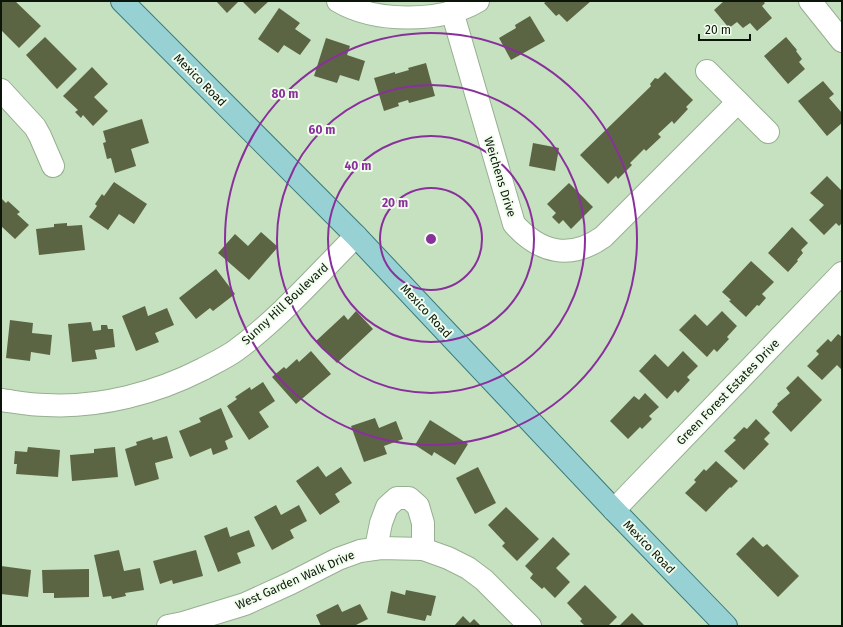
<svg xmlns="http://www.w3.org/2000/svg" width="843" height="627" viewBox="0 0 843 627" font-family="'Fira Sans',sans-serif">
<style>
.building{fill:#5c6543}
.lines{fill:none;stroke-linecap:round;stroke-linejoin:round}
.minor-casing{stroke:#96af90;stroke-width:24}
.major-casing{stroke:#397b7a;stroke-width:24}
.minor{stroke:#fff;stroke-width:22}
.major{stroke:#97d1d4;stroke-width:22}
.ring{fill:none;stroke:#8a309c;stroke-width:2}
.labels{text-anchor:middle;stroke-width:4;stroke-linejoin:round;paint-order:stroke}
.street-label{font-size:12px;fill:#0c150a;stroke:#f0fded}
.centre{fill:#8a309c;stroke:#f0fded;stroke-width:2}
.ring-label{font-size:12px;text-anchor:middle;font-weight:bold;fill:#8a309c;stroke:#f0fded;stroke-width:4;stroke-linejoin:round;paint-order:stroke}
</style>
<rect width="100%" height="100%" fill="#c6e1c0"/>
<g class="building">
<polygon points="3,1 15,1 41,26 19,48 1,30 2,26 1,25 1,3"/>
<polygon points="216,1 239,1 227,13"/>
<polygon points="242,1 269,1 255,14"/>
<polygon points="547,1 591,1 567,22 559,14 556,16 544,3"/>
<polygon points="724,1 763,1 765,3 762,6 772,18 757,31 750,23 743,28 737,22 729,28 714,10"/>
<polygon points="279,8 300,23 295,29 311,40 300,55 284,45 278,53 258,39"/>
<polygon points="530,16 545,41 511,60 499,38 516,28 515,25"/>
<polygon points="45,37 77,69 57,89 26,55"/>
<polygon points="786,37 797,50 796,51 802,59 799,62 805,69 788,84 764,56"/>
<polygon points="326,38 350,46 347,55 365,61 359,81 340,75 337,83 314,76"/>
<polygon points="426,63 435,96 409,103 408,100 398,103 399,106 384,111 374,78 395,72 395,74 409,70 408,68"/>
<polygon points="92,67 108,84 94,97 108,111 93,126 83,115 81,118 75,112 78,110 63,96"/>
<polygon points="665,72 693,100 686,107 688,109 674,124 672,121 658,134 661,137 646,151 644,149 630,163 632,165 618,179 616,176 608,184 580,155 651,86 650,84 655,78 658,79"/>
<polygon points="823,81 834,94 829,98 842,113 842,123 827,136 798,101"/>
<polygon points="142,119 149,143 131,149 136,166 115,173 111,158 107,159 103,143 106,142 103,131"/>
<polygon points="533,143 559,148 555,171 529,166"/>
<polygon points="827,176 842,191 842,223 839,226 836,223 824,235 809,220 824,205 810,193"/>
<polygon points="114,182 147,204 134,224 119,214 108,230 89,217 97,206 95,204 102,194 104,196"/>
<polygon points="569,183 593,207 571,229 563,220 559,224 552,217 556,213 547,204"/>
<polygon points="1,198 6,203 8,201 20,212 17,214 29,225 15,239 1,226"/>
<polygon points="67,223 67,226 82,225 85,250 39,255 36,229 54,227 54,224"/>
<polygon points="792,227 808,243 801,250 803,253 797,260 798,261 788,272 768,253"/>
<polygon points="261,232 278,247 249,280 218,253 235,234 248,246"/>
<polygon points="751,261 774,282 762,294 766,298 759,306 757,305 746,317 729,301 731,300 722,292"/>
<polygon points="216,269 235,294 213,311 210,308 196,319 179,298"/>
<polygon points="145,306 148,316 167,308 174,325 155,333 159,342 136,351 122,316"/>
<polygon points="356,311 373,329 337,363 316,341 344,315 348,320"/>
<polygon points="722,311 737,326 727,337 729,339 717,352 714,349 707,357 679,330 695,314 707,326"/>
<polygon points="10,320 33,323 32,333 52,335 50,355 31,352 30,361 6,358"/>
<polygon points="91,322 93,331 101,330 101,325 107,325 108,329 113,329 115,347 95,350 97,359 72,362 68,324"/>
<polygon points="838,334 842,337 842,370 837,365 822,380 807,366 819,354 816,351 828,339 831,342"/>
<polygon points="311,351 331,374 296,404 272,377 284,367 286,369 297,359 299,362"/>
<polygon points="683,351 698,366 687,377 690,380 678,393 675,390 667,399 639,371 655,354 668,367"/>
<polygon points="798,376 822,400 791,432 772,412 778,405 777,404 790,393 786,388"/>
<polygon points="263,382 275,401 259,412 269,427 249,440 227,406 237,399 235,397 250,387 251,390"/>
<polygon points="645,393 659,407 649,416 652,419 642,429 640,427 628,439 610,421 634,396 639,400"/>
<polygon points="221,408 233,437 225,441 228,449 213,455 211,448 190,457 179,431 201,422 199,418"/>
<polygon points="375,418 379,428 396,421 403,439 384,446 387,454 364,462 351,426"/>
<polygon points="756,419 770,433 764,439 769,444 744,470 724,451 736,440 733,438 744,427 747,429"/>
<polygon points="430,420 468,444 455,465 434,452 432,456 415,445"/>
<polygon points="167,436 173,458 155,463 159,479 135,486 125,449 137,445 136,442 152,437 153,440"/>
<polygon points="28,447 60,450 58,477 16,474 17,464 14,464 15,451 27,452"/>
<polygon points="115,447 118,477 72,481 70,455 94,453 94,449"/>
<polygon points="716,461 738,481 731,488 730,487 706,512 685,493 696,482 694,480 704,469 706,471"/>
<polygon points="318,466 326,477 341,467 352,483 335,494 340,502 320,515 296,481"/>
<polygon points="478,467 496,503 475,514 456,478"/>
<polygon points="276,505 281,515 299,505 307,521 290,530 294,538 272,550 254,517"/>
<polygon points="506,507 539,539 517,561 502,546 505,543 488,525"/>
<polygon points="227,527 230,537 249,530 255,546 237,553 241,563 218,572 204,536"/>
<polygon points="553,537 570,554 556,568 570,582 555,598 544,587 542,589 530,578 533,574 525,566"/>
<polygon points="753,537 763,547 767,544 799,576 778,597 736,554"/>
<polygon points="119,550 124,571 140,568 144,590 125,593 126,596 112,599 111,596 103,597 94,555"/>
<polygon points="196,550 203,576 173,584 172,580 160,584 153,561"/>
<polygon points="1,566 31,570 28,597 1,594"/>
<polygon points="89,569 89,597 54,598 54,593 43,593 42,570"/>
<polygon points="585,585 617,617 608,626 585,626 580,621 582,619 567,603"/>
<polygon points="406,590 436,596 431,616 427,615 425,621 387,613 391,591 405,595"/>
<polygon points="338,604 342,612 360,604 368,619 354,626 321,626 316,615"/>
<polygon points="632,613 645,626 619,626"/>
<polygon points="463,616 470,623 474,619 481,626 454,626"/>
</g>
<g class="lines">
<defs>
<g id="minor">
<path d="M338 1C375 23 441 23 478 1"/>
<polyline points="810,1 842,41"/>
<path d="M452 11 514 224C540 253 570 260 603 237L738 102"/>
<polyline points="707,71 768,132"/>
<polyline points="1,90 35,127 40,136 53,166"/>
<path d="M1 400C16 402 31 405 46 405 100 408 156 393 203 369 214 363 225 358 235 351 280 318 317 275 356 236"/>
<polyline points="614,510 842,273"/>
<polyline points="376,548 381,523 387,507 397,498 409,498 418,506 423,523 423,549"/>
<polyline points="168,626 183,623 245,604 291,583 338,559 360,551 381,548 423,549 448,558 468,568 484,580 530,626"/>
</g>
<polyline id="major" points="122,1 356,236 614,510 726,626"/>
</defs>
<use href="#minor" class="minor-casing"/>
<use href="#major" class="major-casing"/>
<use href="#minor" class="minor"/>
<use href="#major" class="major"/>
</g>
<g class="ring">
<circle cx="431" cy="239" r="51"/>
<circle cx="431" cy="239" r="103"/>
<circle cx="431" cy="239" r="154"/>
<circle cx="431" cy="239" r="206"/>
</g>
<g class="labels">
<g class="street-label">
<text transform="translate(200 80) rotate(45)" y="4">Mexico Road</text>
<text transform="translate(500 177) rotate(73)" y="4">Weichens Drive</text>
<text transform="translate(285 304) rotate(-43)" y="4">Sunny Hill Boulevard</text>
<text transform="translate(426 311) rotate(47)" y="4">Mexico Road</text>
<text transform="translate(728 392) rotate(-46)" y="4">Green Forest Estates Drive</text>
<text transform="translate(649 547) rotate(46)" y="4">Mexico Road</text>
<text transform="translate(295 580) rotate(-24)" y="4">West Garden Walk Drive</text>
</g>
</g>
<circle cx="431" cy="239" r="6" class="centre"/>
<g class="ring-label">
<text x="285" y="98">80 m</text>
<text x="322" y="134">60 m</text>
<text x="358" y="170">40 m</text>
<text x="395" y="207">20 m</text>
</g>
<rect width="843" height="627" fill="none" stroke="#0c150a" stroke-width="4"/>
<path d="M699 34v6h51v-6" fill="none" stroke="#0c150a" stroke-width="2"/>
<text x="705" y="34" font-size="12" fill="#0c150a" stroke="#f0fded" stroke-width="3" paint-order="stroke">20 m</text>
</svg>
